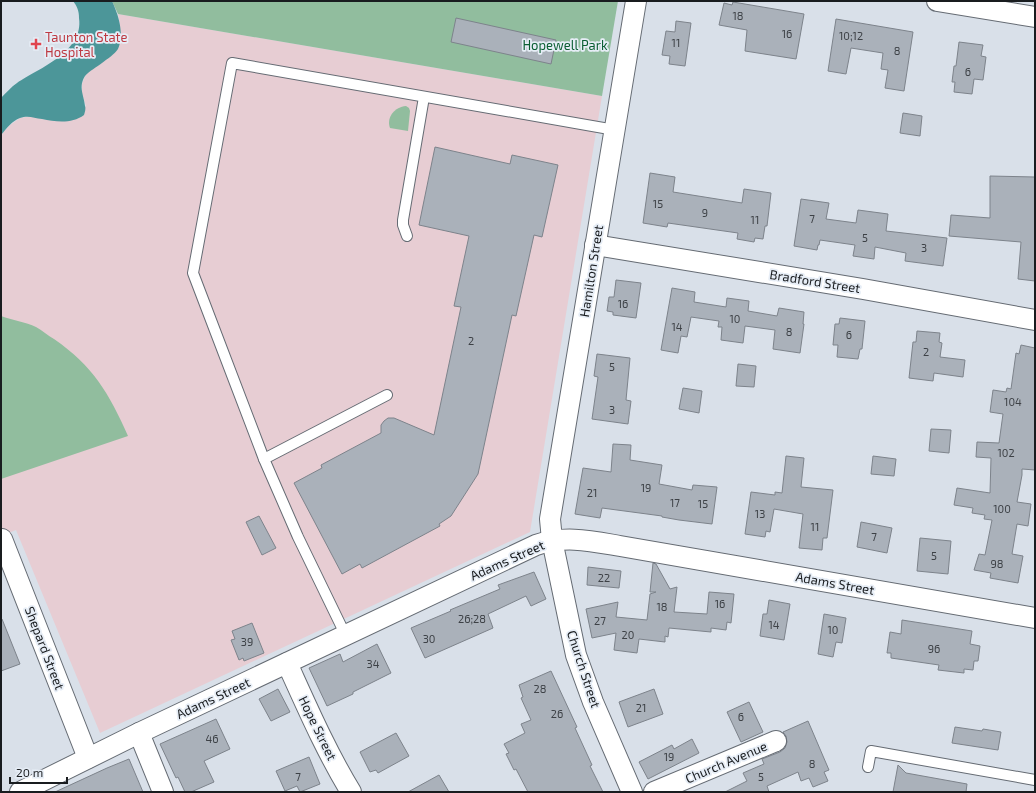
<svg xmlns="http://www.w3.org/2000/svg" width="1036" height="793" viewBox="0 0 1036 793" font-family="'Exo 2',sans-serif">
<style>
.education{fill:#e7cdd3}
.green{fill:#91bd9e}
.water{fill:#4c9699}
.building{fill:#aab1ba;stroke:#7d838b}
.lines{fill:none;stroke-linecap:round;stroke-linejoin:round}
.service-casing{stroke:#656b73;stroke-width:12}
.minor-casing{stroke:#656b73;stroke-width:22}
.service{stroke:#fff;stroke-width:10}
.minor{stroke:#fff;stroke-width:20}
.health-dot{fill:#e0444e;stroke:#e6edf6;stroke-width:1.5}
.labels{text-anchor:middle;stroke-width:3.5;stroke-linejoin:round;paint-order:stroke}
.number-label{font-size:11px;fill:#3d4146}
.health-label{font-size:13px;fill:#be3a42;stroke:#e6edf6;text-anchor:start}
.park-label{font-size:13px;fill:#0a5e32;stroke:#e6edf6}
.street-label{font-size:13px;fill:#191c1f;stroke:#e6edf6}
</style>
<rect width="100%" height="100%" fill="#d9e0e9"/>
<polygon class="education" points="118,14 602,96 530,532 100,733 16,530 1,536 1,135 10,125 20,118 31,116 42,119 57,121 86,106 82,94 82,84 85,76 120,25"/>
<g class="green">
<polygon points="112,1 618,1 602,96 118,14"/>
<path d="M406 106 409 108 410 111 408 131 390 128C386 117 395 107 406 106Z"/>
<path d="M1 316C12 320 26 322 36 327 42 330 48 336 54 339 93 366 109 393 128 436L1 479Z"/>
</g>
<path class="water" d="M73 1H112C118 14 125 34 118 49 115 54 107 59 102 63 97 67 89 71 85 76 78 87 84 95 85 106 86 108 85 112 84 115 72 124 56 122 42 119 34 118 28 115 20 118 12 121 7 128 1 135V98C6 93 11 87 17 83 39 68 84 52 79 18 79 11 77 6 73 1Z"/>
<g class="building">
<polygon points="733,2 804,14 796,59 745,51 747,30 719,25 724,3 732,5"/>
<polygon points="456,18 556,40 551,64 451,42"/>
<polygon points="836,19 913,32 904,91 885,88 888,70 881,69 883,53 851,48 846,74 828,71"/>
<polygon points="676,21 691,23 685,66 669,64 670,56 662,55 666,31 675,32"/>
<polygon points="959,42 983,45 981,56 986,57 983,80 974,79 972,94 954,92 955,82 952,82 954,66 956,66"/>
<polygon points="903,113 922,116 920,136 900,133"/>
<polygon points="435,147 510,164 512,155 558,165 542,237 534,235 516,316 512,315 478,474 451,516 439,524 440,526 362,568 360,564 342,574 294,483 322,468 321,465 381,433 381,425 384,421 388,418 394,418 434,435 461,307 454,306 469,236 419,225"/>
<polygon points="650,173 675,177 673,192 742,203 744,189 771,193 767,226 765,226 763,239 755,238 754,242 737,239 738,233 668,223 667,227 643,223"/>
<polygon points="990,176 1035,177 1035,281 1018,279 1021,242 949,236 951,215 990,218"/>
<polygon points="801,199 829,203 826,219 856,223 858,210 888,214 886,231 947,238 943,266 905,261 906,253 875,247 874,259 853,256 855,245 820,240 819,245 818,245 817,250 794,246"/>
<polygon points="616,280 641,283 636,318 613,315 613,312 607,311 609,297 614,297"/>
<polygon points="672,288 695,292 694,302 726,307 727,298 749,301 748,311 777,316 779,308 804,312 803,324 804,324 800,353 773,349 775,330 745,326 743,343 721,340 722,327 718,327 719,321 691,317 687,337 681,336 678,353 661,350"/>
<polygon points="840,318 865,321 862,349 860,349 858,359 837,357 838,345 833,345 835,324 839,324"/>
<polygon points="917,331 940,333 939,342 942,343 940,357 965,360 963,377 934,373 933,381 909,378 913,342 916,342"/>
<polygon points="1021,345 1035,348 1035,470 1022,469 1022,475 1017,502 1031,504 1028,526 1017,524 1012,554 1023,556 1018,583 990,578 991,573 974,570 979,554 985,555 992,520 984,519 985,515 972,513 973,508 954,505 957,488 990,493 991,458 976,457 977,442 999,443 1003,414 990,412 993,390 1006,392 1007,388 1011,389 1016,353 1019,354"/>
<polygon points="597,354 630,358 626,400 631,401 628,424 592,419 598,377 594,376"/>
<polygon points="738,364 756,366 754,387 736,386"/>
<polygon points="683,388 702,391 699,413 679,409"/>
<polygon points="931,429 951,430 949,453 929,451"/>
<polygon points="613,444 631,445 630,460 662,465 659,484 692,490 693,485 717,487 712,524 679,520 662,517 662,516 602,508 600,518 575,514 583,468 611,472"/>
<polygon points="786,456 804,458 801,487 833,490 827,538 823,538 822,550 799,548 803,514 774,509 770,532 766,531 765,537 745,534 751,492 775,495 775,492 782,493"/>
<polygon points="873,456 896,459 894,476 871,474"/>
<polygon points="259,516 276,548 262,555 246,522"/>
<polygon points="861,522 892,528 887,553 857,547"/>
<polygon points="920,538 951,541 948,574 917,571"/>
<polygon points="653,563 656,564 670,589 677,587 674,612 707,614 709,592 734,594 731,623 727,622 726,630 711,628 711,632 669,628 668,637 665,636 665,642 639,639 637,653 614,650 616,633 592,638 586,609 618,602 616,617 647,620 650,594 656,592 650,592"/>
<polygon points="588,567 621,571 619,588 587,585"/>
<polygon points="534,572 546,599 531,606 526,596 488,614 493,628 425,658 411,628 451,611 450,610 500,589 498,585"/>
<polygon points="769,600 790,604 784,640 760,636 763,614 767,614"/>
<polygon points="824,614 846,618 842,643 836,642 833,657 818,654"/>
<polygon points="1,619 2,619 20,664 1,671"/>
<polygon points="902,620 972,631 970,644 980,646 978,661 974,661 973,670 964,669 964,673 938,670 939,665 891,658 891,653 887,653 890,632 901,634"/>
<polygon points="252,623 264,653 244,661 243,658 239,660 231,640 235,639 232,631"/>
<polygon points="377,644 391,673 353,692 353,694 327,706 309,668 340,654 343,662"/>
<polygon points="551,671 577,727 575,728 592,765 590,766 603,792 528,792 516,769 514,770 506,754 509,753 504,744 525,733 521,724 531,720 521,698 523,697 519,685"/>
<polygon points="278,689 290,712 271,721 259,699"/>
<polygon points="654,689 663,714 628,727 619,702"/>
<polygon points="749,702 763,732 741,742 727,712"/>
<polygon points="216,719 230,749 204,761 214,782 191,792 185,792 178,777 176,778 160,744"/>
<polygon points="808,721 829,770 824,772 828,781 813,787 809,778 801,781 798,772 767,786 769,792 725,792 747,781 743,773 764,764 762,759 780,752 785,748 787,742 786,736 783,732"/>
<polygon points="955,727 982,731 983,729 1001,732 998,750 952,743"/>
<polygon points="396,733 409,756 378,773 376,770 370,772 360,752"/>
<polygon points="692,739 699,753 648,779 639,762 672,745 674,749"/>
<polygon points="309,757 320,784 300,792 297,786 285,791 276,771"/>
<polygon points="129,759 143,792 55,792 107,768"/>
<polygon points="898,765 906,773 967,784 966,792 893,792"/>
<polygon points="439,775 449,792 408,792"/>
</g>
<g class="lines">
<defs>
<g id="service">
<polyline points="407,236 403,225 403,220 424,97"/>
<polyline points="264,459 193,273 232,63 615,130"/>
<polyline points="346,636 298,537 264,459 387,395"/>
<polyline points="868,767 871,751 1035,780"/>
</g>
<g id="minor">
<polyline points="937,1 1035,17"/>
<polyline points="595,245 863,289 1035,320"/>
<polyline points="2,539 88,758"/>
<path d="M287 663C307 707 326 751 351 792"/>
<polyline points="139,733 163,792"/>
<path d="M20 792 139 733 536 545C565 535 591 541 620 546L1035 618"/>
<polyline points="632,792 593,702 576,655 552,540 550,519 636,1"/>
<polyline points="654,792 776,741"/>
</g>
</defs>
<use href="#service" class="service-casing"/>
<use href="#minor" class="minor-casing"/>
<use href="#service" class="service"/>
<use href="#minor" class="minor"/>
</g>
<path class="health-dot" d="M34 38h4v4h4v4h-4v4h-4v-4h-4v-4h4z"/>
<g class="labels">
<g class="number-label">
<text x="738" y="20">18</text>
<text x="787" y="38">16</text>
<text x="851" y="40">10;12</text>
<text x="676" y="47">11</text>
<text x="897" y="55">8</text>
<text x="968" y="76">6</text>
<text x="658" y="208">15</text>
<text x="705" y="217">9</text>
<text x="812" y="223">7</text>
<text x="755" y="224">11</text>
<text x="865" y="242">5</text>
<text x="924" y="252">3</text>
<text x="623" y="308">16</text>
<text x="735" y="323">10</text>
<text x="677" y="331">14</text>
<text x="789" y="336">8</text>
<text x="849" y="339">6</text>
<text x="471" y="345">2</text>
<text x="926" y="356">2</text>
<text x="612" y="371">5</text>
<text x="1013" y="406">104</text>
<text x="612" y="414">3</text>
<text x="1006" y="457">102</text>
<text x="646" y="492">19</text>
<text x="592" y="497">21</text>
<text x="675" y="507">17</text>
<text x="703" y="508">15</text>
<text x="1002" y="513">100</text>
<text x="760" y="518">13</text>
<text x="815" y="531">11</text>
<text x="874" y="541">7</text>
<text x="934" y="560">5</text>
<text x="997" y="568">98</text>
<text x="604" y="582">22</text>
<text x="720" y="608">16</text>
<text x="662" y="611">18</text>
<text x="472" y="623">26;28</text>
<text x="600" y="625">27</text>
<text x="774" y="629">14</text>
<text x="833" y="634">10</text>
<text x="628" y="639">20</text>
<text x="429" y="643">30</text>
<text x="247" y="646">39</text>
<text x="934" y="653">96</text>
<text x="373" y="668">34</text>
<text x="540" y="693">28</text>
<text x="641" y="712">21</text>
<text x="557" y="718">26</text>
<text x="741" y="721">6</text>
<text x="212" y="743">46</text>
<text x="669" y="761">19</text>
<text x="812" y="768">8</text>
<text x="298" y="781">7</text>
<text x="761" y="781">5</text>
</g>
<g class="health-label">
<text x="45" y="42">Taunton State<tspan x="45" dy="15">Hospital</tspan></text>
</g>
<g class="park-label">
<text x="565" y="50">Hopewell Park</text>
</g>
<g class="street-label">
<text transform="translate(591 271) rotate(-81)" y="5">Hamilton Street</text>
<text transform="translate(815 281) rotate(9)" y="5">Bradford Street</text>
<text transform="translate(507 560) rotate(-24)" y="5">Adams Street</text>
<text transform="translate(835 583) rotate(10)" y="5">Adams Street</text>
<text transform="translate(45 648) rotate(69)" y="5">Shepard Street</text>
<text transform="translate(584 669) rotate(72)" y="5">Church Street</text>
<text transform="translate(213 698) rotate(-25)" y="5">Adams Street</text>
<text transform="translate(318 728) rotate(64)" y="5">Hope Street</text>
<text transform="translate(726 762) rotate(-23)" y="5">Church Avenue</text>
</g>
</g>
<rect width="1036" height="793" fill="none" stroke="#191c1f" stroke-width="4"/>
<path d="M10 777v6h57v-6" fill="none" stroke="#191c1f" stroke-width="2"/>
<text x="16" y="777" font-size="12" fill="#191c1f" stroke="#e6edf6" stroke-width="3" paint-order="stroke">20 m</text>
</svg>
